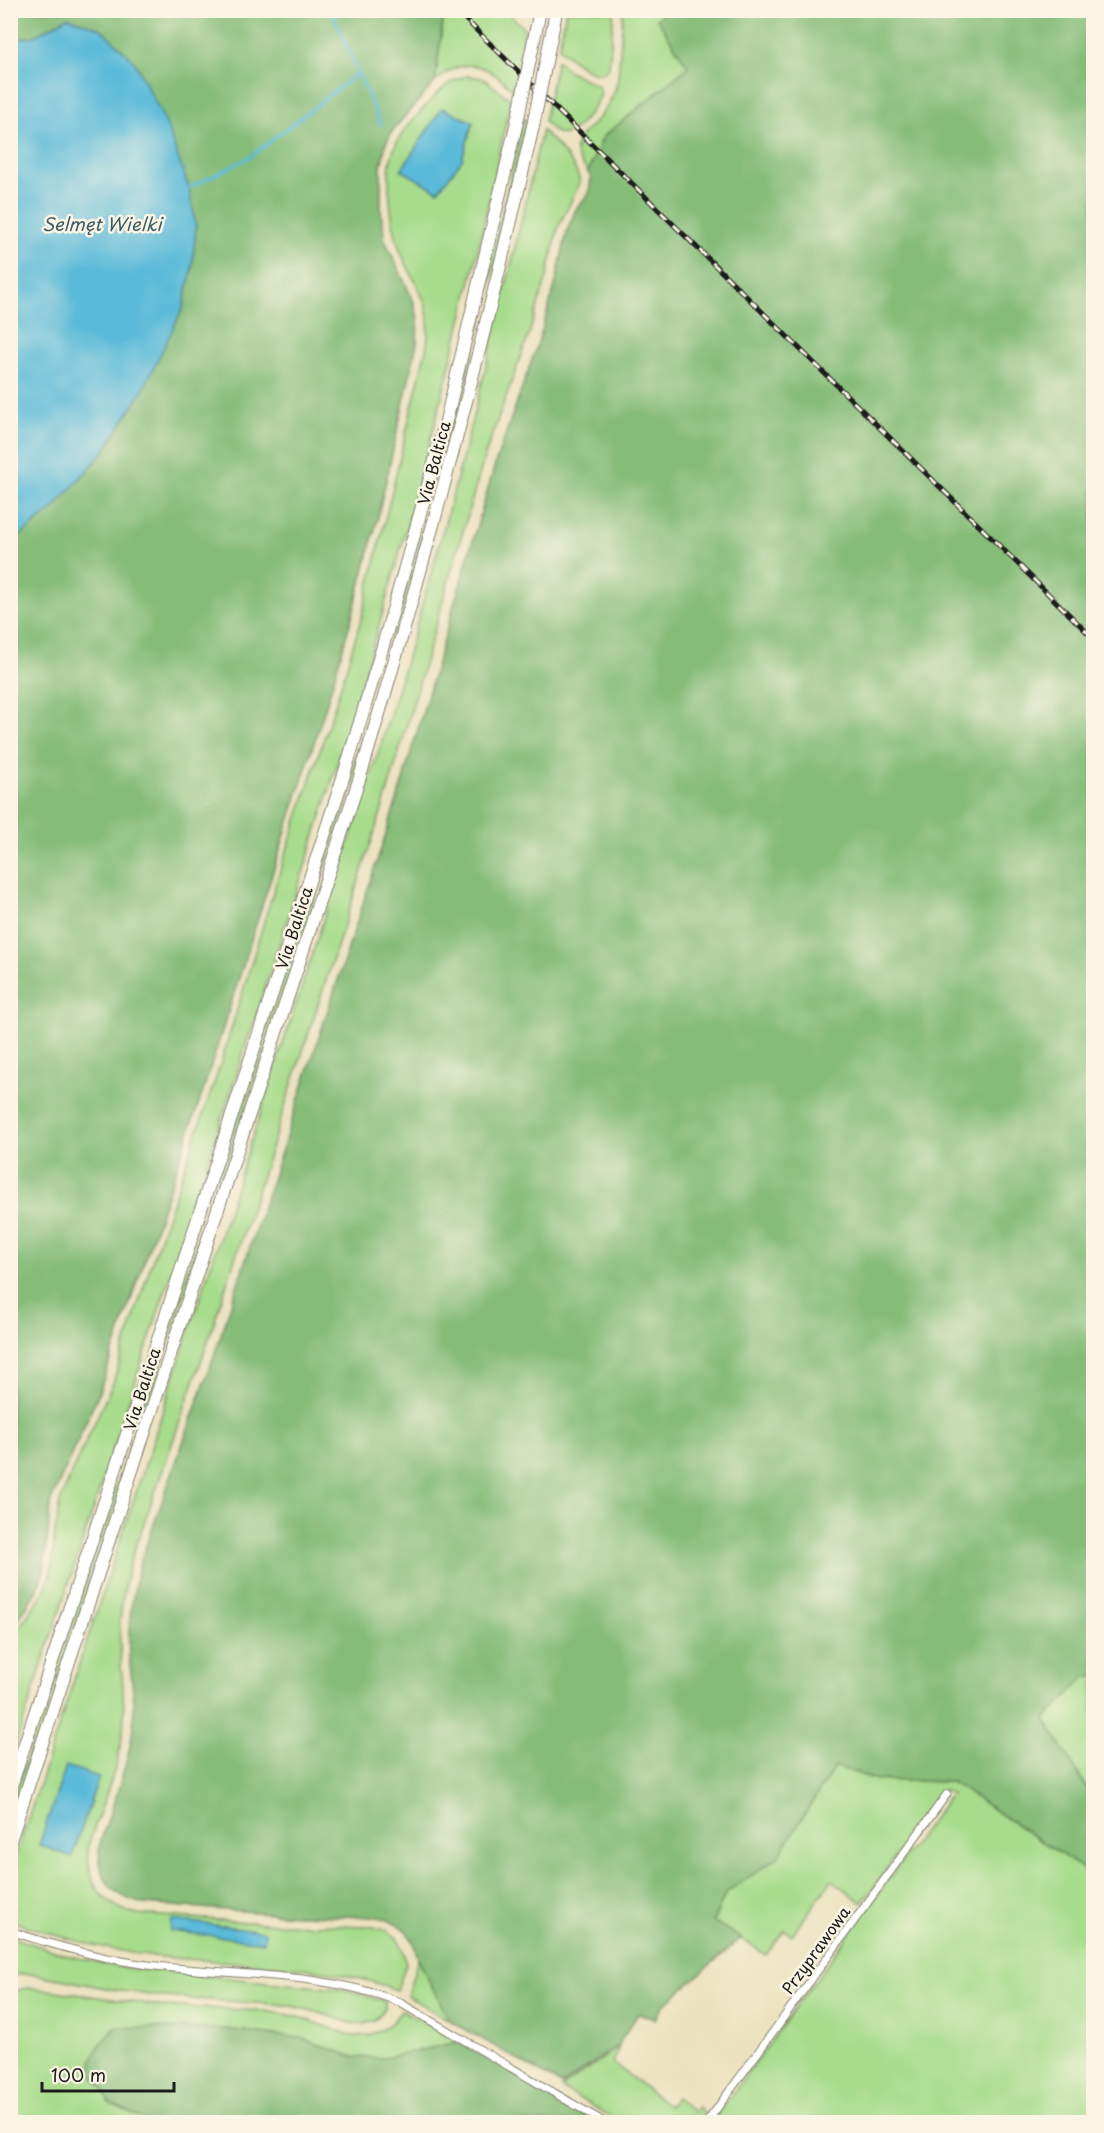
<svg xmlns="http://www.w3.org/2000/svg" width="1104" height="2133" viewBox="0 0 1104 2133" font-family="'Playpen Sans',sans-serif">
<style>
.green{fill:#a7dc8c;stroke:#627c54;stroke-width:1.5}
.forest{fill:#85bc78;stroke:#506c4a;stroke-width:1.5}
.water{fill:#5abad9;stroke:#3b6b7a;stroke-width:1.5}
.lines{fill:none;stroke-linecap:round;stroke-linejoin:round}
.stream{stroke:#5abad9;stroke-width:3}
.street-casing{stroke:#847f6e;stroke-width:9}
.highway-casing{stroke:#847f6e;stroke-width:14}
.street{stroke:#fff;stroke-width:7}
.highway{stroke:#fff;stroke-width:12}
.rail-casing{stroke:#1c1c1c;stroke-width:5}
.rail{stroke:#fcf5e5;stroke-width:3;stroke-dasharray:9;stroke-linecap:butt}
.highway-bridge-casing{stroke:#847f6e;stroke-width:14;stroke-linecap:butt}
.highway-bridge{stroke:#fff;stroke-width:12}
.labels{text-anchor:middle;stroke-width:5;stroke-linejoin:round;paint-order:stroke}
.street-label{font-size:16px;fill:#1c1c1c;stroke:#fcf5e5}
.water-label{font-size:18px;font-style:italic;fill:#355b68;stroke:#fcf5e5}
</style>
<rect width="100%" height="100%" fill="#fcf5e5"/>
<filter id="ink" filterUnits="userSpaceOnUse"><feTurbulence type="fractalNoise" baseFrequency=".0167" numOctaves="2"/><feDisplacementMap in="SourceGraphic" scale="12" xChannelSelector="R" yChannelSelector="G"/><feConvolveMatrix kernelMatrix="1 2 1 2 8 2 1 2 1" color-interpolation-filters="sRGB"/></filter>
<filter id="wash" filterUnits="userSpaceOnUse"><feTurbulence type="fractalNoise" baseFrequency=".008" numOctaves="4" result="noise"/><feDisplacementMap in="SourceGraphic" scale="24" xChannelSelector="R" yChannelSelector="G"/><feGaussianBlur stdDeviation="1.35" result="paint"/><feColorMatrix in="noise" values="0 0 0 0 0 0 0 0 0 0 0 0 0 0 0 0 0 1.4 0 .05"/><feComposite in="paint" operator="in"/></filter>
<g filter="url(#wash)">
<rect width="100%" height="100%" fill="#ece2c0"/>
<g class="green">
<path d="M433 11H506L525 29 513 90C487 64 465 54 435 82L443 22Z"/>
<path d="M566 11H614L609 67C598 85 569 57 559 48Z"/>
<path d="M623 11H666L657 19 689 67 603 137 588 172C583 165 574 157 576 147 578 134 595 124 602 114 610 103 615 92 618 80Z"/>
<path d="M557 60 569 71 598 86 601 94C596 106 574 139 559 134 553 132 548 125 544 121Z"/>
<path d="M468 76 483 78 511 100C495 172 480 245 462 317 417 499 365 679 308 857L11 1759V1646L21 1625 44 1592 51 1574 55 1532 60 1502 71 1474 113 1383 152 1261 220 1066 274 889 336 702 362 616 427 345C433 300 418 292 402 255 392 232 384 175 393 152 398 136 410 123 421 111 435 96 447 80 468 76Z"/>
<polygon points="524,118 527,121 481,323 426,537 354,779 11,1822 11,1806 349,778 415,558 457,402"/>
<path d="M542 130C555 144 577 163 580 183L558 228 547 277 529 334 485 455 386 797 351 904 205 1350 131 1560C123 1589 118 1617 120 1647 121 1675 126 1703 123 1731 118 1770 100 1809 88 1846 87 1883 99 1902 134 1914L278 1924 368 1926 386 1930 397 1938 403 1950 406 1964 397 1990C320 1961 233 1965 153 1956 103 1950 57 1936 11 1921V1870L159 1423 381 744C443 542 496 337 542 130Z"/>
<polygon points="1085,1676 1093,1676 1093,1798 1045,1719"/>
<polygon points="835,1766 877,1780 952,1782 1091,1874 1093,1871 1093,2122 712,2122 951,1794 944,1790 862,1903 832,1880 792,1935 784,1930 766,1955 713,1921 726,1893 778,1857"/>
<polygon points="11,1937 73,1957 118,1967 348,1990 385,2002 385,2009 374,2021 364,2024 354,2024 313,2011 286,2005 164,1997 121,1991 34,1974 19,1974 11,1977"/>
<polygon points="418,1959 449,2020 407,1996"/>
<polygon points="27,1988 48,1990 161,2006 264,2011 296,2016 353,2036 369,2035 382,2030 393,2021 402,2010 458,2042 385,2058 354,2057 300,2038 225,2029 91,2074 102,2087 109,2103 151,2122 11,2122 10,1992"/>
<polygon points="619,2047 613,2063 669,2106 676,2098 694,2112 698,2107 703,2111 703,2118 700,2122 620,2122 561,2088"/>
</g>
<g class="forest">
<polygon points="11,11 433,11 443,21 435,82 393,130 386,143 381,166 381,211 385,240 413,300 418,318 417,343 377,521 353,613 328,699 202,1094 98,1395 51,1501 44,1572 36,1592 11,1631 11,543 52,510 183,308 192,269 196,227 68,17 35,36 11,40"/>
<path d="M666 11H1093L1094 1676 1085 1677 1045 1719 1093 1798V1871L1091 1874 952 1782 877 1780 835 1766 778 1857 726 1893 713 1921 741 1938 662 2007 655 2019 638 2014 617 2046 562 2085 449 2020 418 1959 413 1941 406 1931 396 1923 378 1917 296 1915 143 1904C111 1895 99 1881 99 1847 112 1804 132 1759 134 1714 135 1694 130 1674 129 1654 127 1623 133 1593 140 1563L215 1353 397 800 496 461 540 337 556 282 567 231 575 211 589 193 591 178 588 172 603 137 688 67 657 19Z"/>
<path d="M115 2027 225 2029 300 2038 354 2057 385 2058 458 2042 587 2117 588 2122H151L109 2103 102 2087 91 2074C91 2052 101 2042 115 2027Z"/>
</g>
<g class="water">
<polygon points="68,17 101,29 134,61 165,121 189,188 196,227 192,269 183,308 143,390 104,452 52,510 11,543 11,40 35,36"/>
<polygon points="442,108 473,122 462,160 438,191 401,170"/>
<polygon points="66,1766 99,1777 72,1857 39,1845"/>
<polygon points="172,1920 265,1931 264,1942 170,1931"/>
</g>
<g class="lines">
<g class="stream">
<polyline points="331,10 381,125"/>
<polyline points="189,188 250,157 358,73"/>
</g>
</g>
</g>
<g filter="url(#ink)">
<g class="lines">
<defs>
<g id="street">
<path d="M10 1931C56 1946 101 1959 148 1965 230 1976 319 1971 397 2001L604 2122"/>
<polyline points="707,2122 947,1794"/>
</g>
<g id="highway">
<polyline points="554,22 556,10"/>
<polyline points="10,1789 343,778 382,649 446,421 519,113"/>
<path d="M10 1841 359 780C425 564 483 346 533 126"/>
</g>
</defs>
<use href="#street" class="street-casing"/>
<use href="#highway" class="highway-casing"/>
<use href="#street" class="street"/>
<use href="#highway" class="highway"/>
<defs>
<polyline id="rail" points="456,10 1094,639"/>
</defs>
<use href="#rail" class="rail-casing"/>
<use href="#rail" class="rail"/>
<defs>
<g id="highway-bridge">
<polyline points="519,113 540,10"/>
<polyline points="533,126 554,22"/>
</g>
</defs>
<use href="#highway-bridge" class="highway-bridge-casing"/>
<use href="#highway-bridge" class="highway-bridge"/>
</g>
</g>
<g class="labels">
<g class="street-label">
<text transform="translate(434 463) rotate(-75)" y="6">Via Baltica</text>
<text transform="translate(294 928) rotate(-72)" y="6">Via Baltica</text>
<text transform="translate(142 1389) rotate(-72)" y="6">Via Baltica</text>
<text transform="translate(816 1950) rotate(-54)" y="6">Przyprawowa</text>
</g>
<g class="water-label">
<text x="102" y="231">Selmęt Wielki</text>
</g>
</g>
<rect width="1104" height="2133" fill="none" stroke="#fcf5e5" stroke-width="36"/>
<path d="M42 2082v9h132v-9" fill="none" stroke="#1c1c1c" stroke-width="3"/>
<text x="51" y="2082" font-size="18" fill="#1c1c1c" stroke="#fcf5e5" stroke-width="4.5" paint-order="stroke">100 m</text>
</svg>
